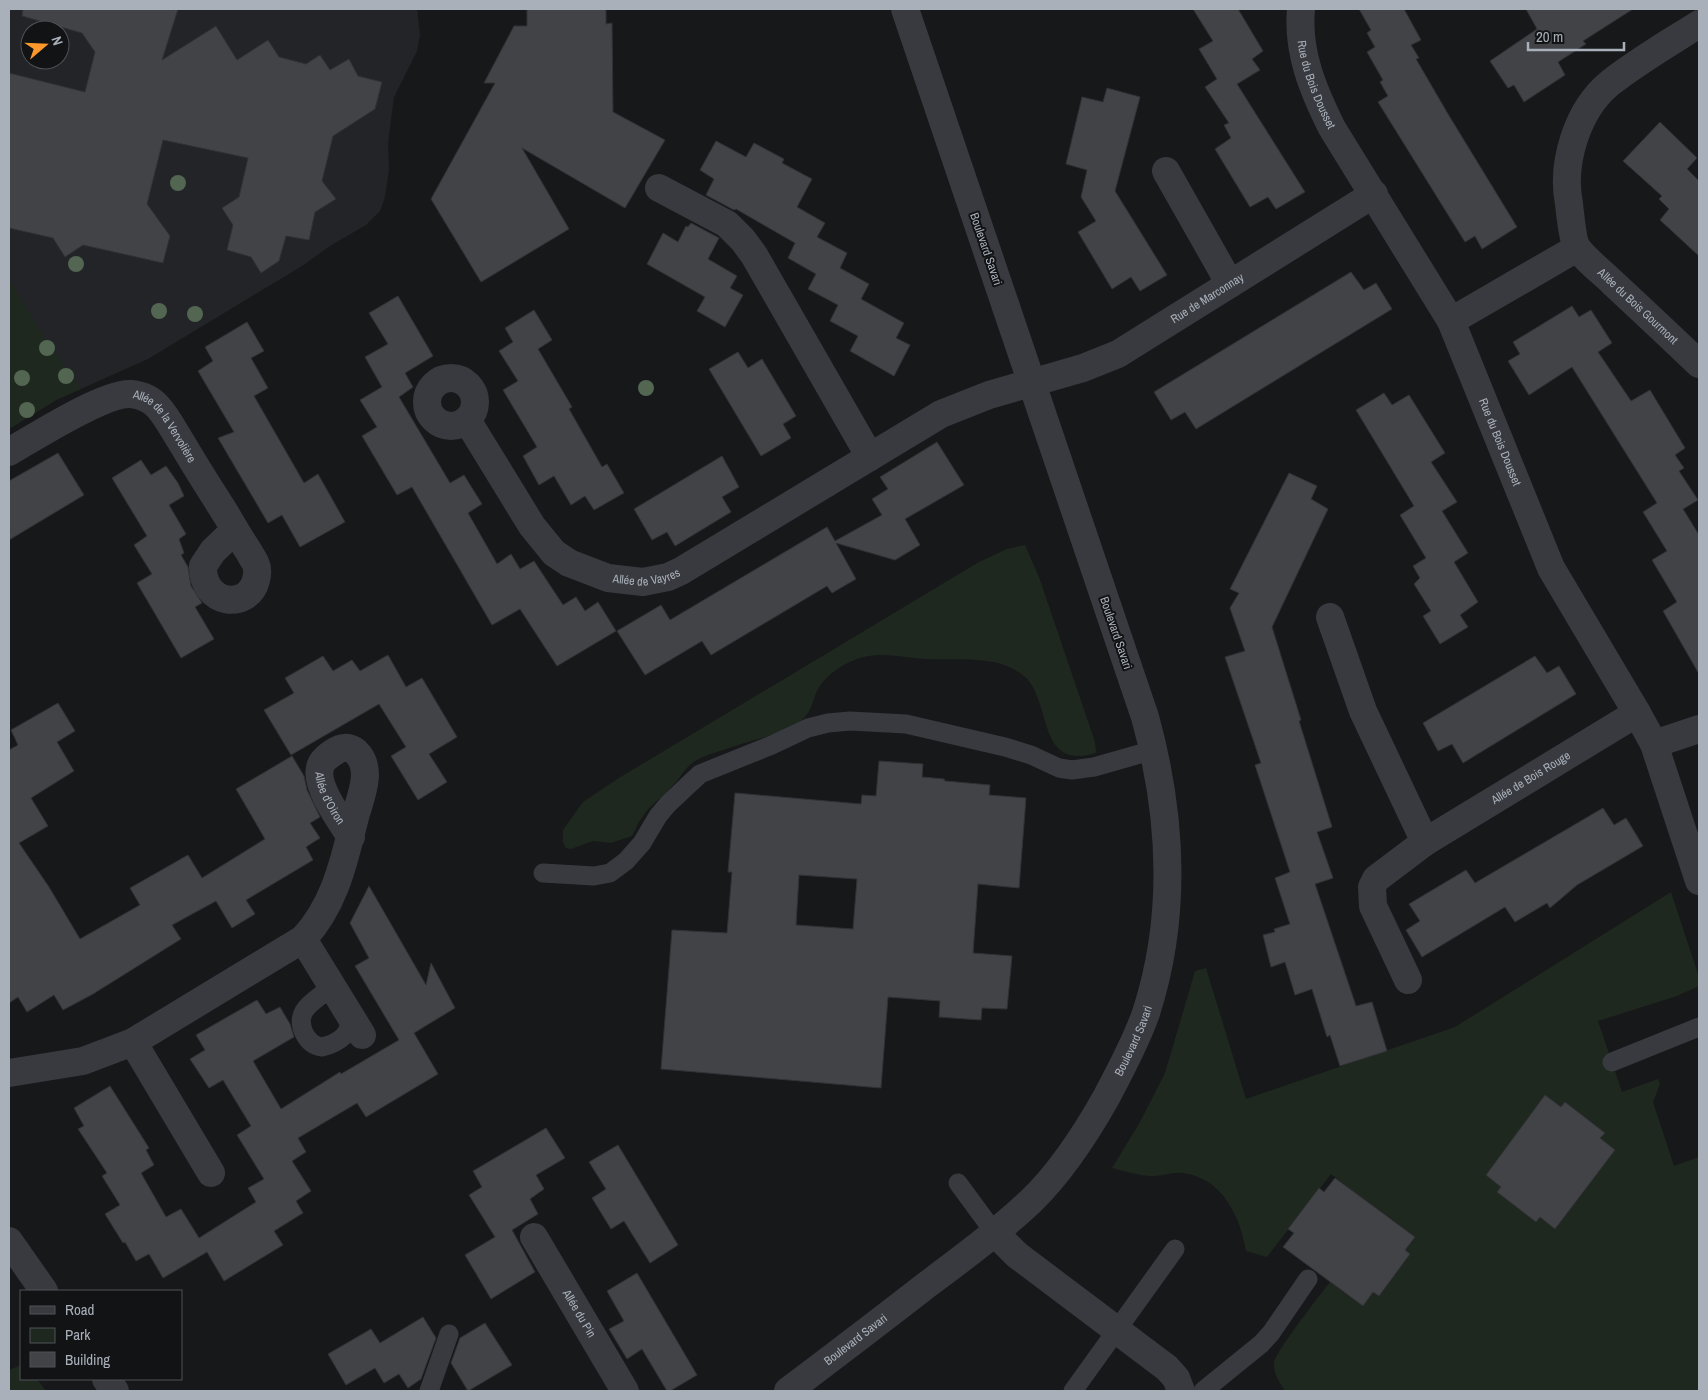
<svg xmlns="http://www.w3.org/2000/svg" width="1708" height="1400" viewBox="0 0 1708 1400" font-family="'Archivo Narrow',sans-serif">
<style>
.built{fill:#232427;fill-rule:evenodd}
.green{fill:#1f281f}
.building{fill:#414347;stroke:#313236;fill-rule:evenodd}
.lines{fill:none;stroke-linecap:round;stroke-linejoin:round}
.service{stroke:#383a3f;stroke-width:19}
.minor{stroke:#383a3f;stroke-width:28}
.tertiary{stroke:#383a3f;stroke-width:28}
.tree{fill:#526652}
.labels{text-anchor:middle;stroke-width:4;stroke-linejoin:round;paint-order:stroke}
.street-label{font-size:12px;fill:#a9b0ba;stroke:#121315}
</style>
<rect width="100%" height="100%" fill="#17181a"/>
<path class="built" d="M9 9H417L420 35 417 51 394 97 388 143 389 169 385 197 380 211 366 225 330 246 302 266 148 359 56 400 9 429ZM30 30H60V60H30Z"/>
<g class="green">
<polygon points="9,279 40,331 81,389 56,400 9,429"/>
<path d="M1025 545 1039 577 1095 742 1096 753C1040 770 1051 711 1029 681 1021 671 1005 664 993 662 971 658 947 660 925 659 905 658 884 652 864 657 846 661 826 674 817 691 812 702 811 713 801 721 783 735 758 738 738 745 724 750 707 754 695 761 684 768 681 778 672 786 663 797 651 804 643 816 638 822 636 829 632 836L611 843 593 841 571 849 566 848 563 842V830L583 802 619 778 979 562 1007 549Z"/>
<path d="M1671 892 1699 977V986L1677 996 1598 1021 1622 1092 1658 1079 1660 1084 1653 1102 1674 1166 1699 1157V1391H1285C1280 1383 1273 1373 1274 1363 1276 1350 1325 1289 1336 1274L1338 1288 1363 1306 1373 1292 1379 1296 1410 1254 1405 1250 1414 1236 1390 1218 1383 1226 1360 1197 1331 1174 1267 1257 1246 1251C1240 1217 1223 1178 1183 1173 1171 1172 1160 1177 1149 1176 1137 1175 1124 1171 1112 1168L1140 1122 1165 1073 1195 971 1206 968 1246 1099 1455 1027Z"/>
<polygon points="21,1365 21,1379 37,1379 46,1391 9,1391 9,1370"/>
</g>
<g class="building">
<polygon points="23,9 178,9 162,60 216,26 237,60 268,40 279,57 306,64 320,55 330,70 349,59 358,76 382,82 375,109 333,136 322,181 336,199 315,212 309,240 286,236 279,261 261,273 251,257 227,250 233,225 222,208 239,197 248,158 163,140 147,204 170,236 163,263 83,245 65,257 53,238 9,228 9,73 85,92 95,52 82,33 22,16"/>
<polygon points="527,9 606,9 606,24 612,23 613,112 665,140 625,208 522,148 569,229 481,282 431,199 495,83 484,83 514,26 527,26"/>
<polygon points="1193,9 1238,9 1263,51 1252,59 1260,70 1237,84 1305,192 1276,209 1268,197 1250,207 1215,149 1231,138 1224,125 1229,123 1205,87 1217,79 1199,49 1213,41"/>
<polygon points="1359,9 1404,9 1421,40 1411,45 1419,58 1416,59 1448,114 1517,227 1482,249 1475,236 1465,242 1378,102 1388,96 1380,82 1383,80 1367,52 1375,47 1367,33 1371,30"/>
<polygon points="1526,9 1633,9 1583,41 1586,44 1558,62 1565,75 1524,102 1514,85 1508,88 1490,61 1537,29"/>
<polygon points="1107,88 1140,97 1115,191 1167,275 1140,291 1131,277 1112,289 1078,232 1096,221 1081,197 1087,170 1066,164 1082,97 1103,102"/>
<polygon points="1660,122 1697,158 1687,169 1699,181 1699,256 1660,220 1669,209 1659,199 1662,196 1623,161"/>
<polygon points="716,141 746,157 754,143 784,159 782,163 812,179 797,207 825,223 817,237 847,253 840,268 869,284 861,299 904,323 896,338 910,345 894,376 850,351 858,336 830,321 838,305 808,289 816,274 788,258 795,243 736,209 734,210 706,195 714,179 700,170"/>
<polygon points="691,223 719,238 708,259 737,276 730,288 743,295 725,327 697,311 705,297 647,264 663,233 678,242 686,226 688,227"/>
<polygon points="1351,272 1364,290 1376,283 1392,309 1196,429 1185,412 1171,420 1154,392"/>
<polygon points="398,296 433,356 405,373 413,387 399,397 450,483 464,475 482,504 468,513 497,564 511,554 520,569 534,561 563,605 576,597 585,611 598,602 616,631 557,666 520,609 492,625 412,487 397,495 362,436 377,427 360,400 382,387 365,357 388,344 369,313"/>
<polygon points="1572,306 1579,317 1591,310 1612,343 1598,352 1631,401 1650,390 1685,448 1675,455 1684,468 1679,471 1698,500 1683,509 1699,535 1699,674 1663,611 1677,602 1652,560 1667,551 1643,512 1657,503 1572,367 1529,395 1508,361 1520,354 1513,342"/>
<polygon points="534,310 552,340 538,349 572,407 569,409 602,467 607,464 624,493 594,510 585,496 571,505 554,476 539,485 523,456 537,447 503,390 518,381 499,351 513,342 505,328"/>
<polygon points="247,322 264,351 251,358 268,388 254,396 304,483 318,474 345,522 300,547 282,515 268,523 218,438 234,432 198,371 213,361 205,347"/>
<polygon points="738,352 748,368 762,359 796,416 783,424 791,438 761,456 709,369"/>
<polygon points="1384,393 1392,405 1409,395 1445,453 1431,462 1457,502 1442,511 1468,553 1454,562 1478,602 1460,615 1468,627 1440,644 1423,616 1431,611 1414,584 1420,578 1413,566 1426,558 1400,515 1414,506 1356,410"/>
<polygon points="937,442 964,485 905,519 920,545 895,560 836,543 856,579 832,593 827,586 711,655 702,641 645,675 617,631 661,605 670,620 827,527 835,541 882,515 872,499 888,489 880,477"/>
<polygon points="58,453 84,495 9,540 9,481"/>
<polygon points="722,456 739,487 722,497 731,512 675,546 667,532 652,540 634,509"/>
<polygon points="141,460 151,475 166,466 178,483 184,496 169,505 186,534 179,539 184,553 181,555 188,567 191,586 202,603 195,607 214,639 181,658 137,583 152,574 134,545 147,536 112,478"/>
<polygon points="1289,473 1317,486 1311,499 1328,509 1272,627 1301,720 1299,721 1332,827 1317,832 1333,878 1315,884 1356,1006 1372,1002 1387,1051 1340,1066 1330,1035 1327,1037 1312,989 1295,995 1285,962 1271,967 1263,935 1275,932 1274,929 1290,924 1275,878 1290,872 1255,765 1261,763 1225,657 1245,651 1230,608 1239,593 1230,589"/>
<polygon points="388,655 406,687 422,678 457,737 429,754 447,782 418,800 391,756 406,747 379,704 291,755 264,710 294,693 285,678 323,656 333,671 352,660 360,671"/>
<polygon points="1535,656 1547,673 1559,666 1576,694 1463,763 1452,744 1438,751 1423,723"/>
<polygon points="58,703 75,731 57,742 74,771 31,798 48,826 19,843 49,887 80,939 140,905 130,888 188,855 202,878 265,839 236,789 292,756 304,776 307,790 320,817 310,823 320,838 306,847 313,860 246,900 255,914 232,928 216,901 172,925 181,939 93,994 63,1010 54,995 27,1012 18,997 9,1003 9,750 18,745 11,730"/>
<path d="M879 761 923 764 922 777 944 779 945 781 990 785 989 795 1026 798 1019 888 978 884 973 953 1012 956 1007 1009 982 1008 981 1020 939 1017 940 1001 888 997 881 1088 661 1069 672 930 727 933 732 872H728L735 793 861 804 862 795 876 796ZM799 875 857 879 853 929 796 925Z"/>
<polygon points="1603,808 1614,825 1626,818 1643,846 1577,885 1550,908 1547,903 1515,922 1505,907 1422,957 1406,930 1420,921 1409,904 1466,870 1475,883"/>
<polygon points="369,886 426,985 431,963 455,1008 414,1033 438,1074 366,1117 357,1103 298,1138 306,1152 292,1161 311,1191 296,1201 303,1213 274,1231 283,1245 224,1281 207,1252 163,1278 149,1254 136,1261 125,1242 123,1243 105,1214 120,1205 102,1176 107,1173 78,1129 84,1126 74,1108 110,1086 149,1148 146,1150 154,1165 141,1173 166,1217 181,1209 199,1238 256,1202 248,1188 264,1179 237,1135 251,1126 223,1080 209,1088 190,1059 205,1050 196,1035 257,1000 266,1014 280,1007 290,1024 294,1037 253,1061 281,1109 340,1072 341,1074 399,1040 355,966 369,958 350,923"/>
<polygon points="1545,1095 1561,1107 1565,1102 1605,1133 1600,1138 1615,1150 1555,1229 1540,1217 1536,1222 1497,1192 1501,1187 1486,1175"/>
<polygon points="546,1128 565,1158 536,1175 544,1189 530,1199 538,1214 512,1230 535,1272 491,1299 465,1255 495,1237 469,1195 482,1187 473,1171"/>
<polygon points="618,1145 678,1245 650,1263 624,1221 611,1229 592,1198 606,1189 589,1162"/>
<polygon points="1335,1178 1415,1237 1405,1250 1410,1254 1379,1296 1373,1292 1363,1306 1283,1247 1294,1233 1288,1229 1319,1188 1324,1192"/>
<polygon points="637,1273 697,1375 670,1391 667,1391 642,1349 627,1359 609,1329 624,1321 607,1291"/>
<polygon points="423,1317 436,1338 421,1379 408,1388 399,1374 384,1383 375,1368 346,1385 328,1354 371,1329 380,1343"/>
<polygon points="485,1323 512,1365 468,1391 451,1363 460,1338"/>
</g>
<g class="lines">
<g class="service">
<polyline points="543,873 594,876 610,873 626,861 642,843 658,816 668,804 700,774 772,745 808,728 828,723 850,721 906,724 1005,747 1031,755 1059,768 1072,770 1094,767 1154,750"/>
<path d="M332 986C317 1001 293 1008 304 1033 308 1041 313 1046 322 1047 339 1043 352 1034 350 1015"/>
<polyline points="1612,1062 1699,1027"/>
<polyline points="958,1183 994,1232"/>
<polyline points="429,1391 449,1334"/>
<polyline points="1073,1391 1175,1249"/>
<polyline points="1203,1391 1261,1344 1271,1333 1308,1279"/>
</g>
<g class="minor">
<path id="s1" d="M1301 9C1297 52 1313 90 1332 128L1451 321 1551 568 1637 713 1654 744 1699 881"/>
<path id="s2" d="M1699 24C1669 43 1638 61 1610 83 1577 110 1561 163 1569 204 1570 213 1573 243 1578 249 1586 260 1603 273 1613 283 1642 310 1671 337 1699 364"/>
<polyline points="1166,171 1230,284"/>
<polyline points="659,188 727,224 743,240 754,255 870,457"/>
<polyline points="1451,321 1577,248"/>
<circle cx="451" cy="402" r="24"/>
<path id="s3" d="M467 420 532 526 554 553 569 563 608 578 643 582 668 577 681 571 941 414 989 395 1083 368 1118 354 1374 194"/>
<path id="s4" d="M9 452C33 438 105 392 131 394 141 395 151 399 158 407 168 418 175 433 183 445 197 469 212 492 227 516 234 528 241 540 249 552 251 556 255 561 256 565 258 569 257 576 256 580 248 611 202 605 203 566L213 551 235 530"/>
<polyline points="1330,617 1363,711 1425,842"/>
<polyline points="1654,744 1699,729"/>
<polyline points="303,939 362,1035"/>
<path id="s5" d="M1408 980 1373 906 1372 887 1376 879 1425 842 1637 713"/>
<polyline points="133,1042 211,1173"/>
<path id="s6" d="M9 1073 83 1061 133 1042 303 939C335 905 344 861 355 817 360 798 374 769 356 752 349 746 341 747 334 752 328 756 321 761 320 768 315 786 341 822 351 837"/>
<polyline points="994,1232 1017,1255 1167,1368 1176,1378 1181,1391"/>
<path id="s7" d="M534 1237 625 1391"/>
</g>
<g class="tertiary">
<polyline points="9,1241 44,1291"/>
<polyline points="106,1379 115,1391"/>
<path id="s8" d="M788 1391C833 1357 879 1322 924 1287 960 1260 998 1232 1031 1201 1060 1173 1088 1130 1107 1096 1121 1069 1136 1042 1146 1013 1178 914 1172 815 1145 717L905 9"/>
</g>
</g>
<g class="tree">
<circle cx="178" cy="183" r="8"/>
<circle cx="76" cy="264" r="8"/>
<circle cx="159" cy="311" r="8"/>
<circle cx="195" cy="314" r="8"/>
<circle cx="47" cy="348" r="8"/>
<circle cx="66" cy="376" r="8"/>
<circle cx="22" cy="378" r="8"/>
<circle cx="646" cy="388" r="8"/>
<circle cx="27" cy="410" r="8"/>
</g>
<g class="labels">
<g class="street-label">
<text dy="4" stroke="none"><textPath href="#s1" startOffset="78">Rue du Bois Dousset</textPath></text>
<text transform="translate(986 249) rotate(71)" y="4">Boulevard Savari</text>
<text dy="4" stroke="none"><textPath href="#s3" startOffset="890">Rue de Marconnay</textPath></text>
<text dy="4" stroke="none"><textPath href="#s2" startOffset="369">Allée du Bois Gourmont</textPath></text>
<text dy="4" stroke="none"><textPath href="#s4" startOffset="185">Allée de la Vervolière</textPath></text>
<text dy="4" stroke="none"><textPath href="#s1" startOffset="482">Rue du Bois Dousset</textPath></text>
<text dy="4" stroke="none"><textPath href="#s3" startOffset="258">Allée de Vayres</textPath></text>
<text transform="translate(1116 633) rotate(71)" y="4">Boulevard Savari</text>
<text dy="4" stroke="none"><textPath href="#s5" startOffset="295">Allée de Bois Rouge</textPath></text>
<text dy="4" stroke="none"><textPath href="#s6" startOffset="608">Allée d'Oiron</textPath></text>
<text dy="4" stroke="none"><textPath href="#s8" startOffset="500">Boulevard Savari</textPath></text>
<text dy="4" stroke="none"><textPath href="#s7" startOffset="89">Allée du Pin</textPath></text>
<text dy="4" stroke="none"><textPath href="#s8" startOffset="85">Boulevard Savari</textPath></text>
</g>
</g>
<rect width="1708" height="1400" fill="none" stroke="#a9b0ba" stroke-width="20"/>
<rect x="20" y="1290" width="162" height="90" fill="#121315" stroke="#4e5257"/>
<rect x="30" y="1306" width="25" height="8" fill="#383a3f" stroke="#4e5257"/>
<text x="65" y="1315" font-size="15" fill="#a9b0ba">Road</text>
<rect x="30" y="1328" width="25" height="15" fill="#1f281f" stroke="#4e5257"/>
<text x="65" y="1340" font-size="15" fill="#a9b0ba">Park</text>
<rect x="30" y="1352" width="25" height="15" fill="#414347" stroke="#4e5257"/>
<text x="65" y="1365" font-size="15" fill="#a9b0ba">Building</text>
<g transform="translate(45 45) rotate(71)"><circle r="24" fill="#121315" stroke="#4e5257"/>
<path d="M0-4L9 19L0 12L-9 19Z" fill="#fd992c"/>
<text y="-8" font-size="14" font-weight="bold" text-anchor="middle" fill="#a9b0ba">N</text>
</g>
<path d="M1528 42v8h96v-8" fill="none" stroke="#a9b0ba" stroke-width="2.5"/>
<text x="1536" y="42" font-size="15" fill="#a9b0ba" stroke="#121315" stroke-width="4" paint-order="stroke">20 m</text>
</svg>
